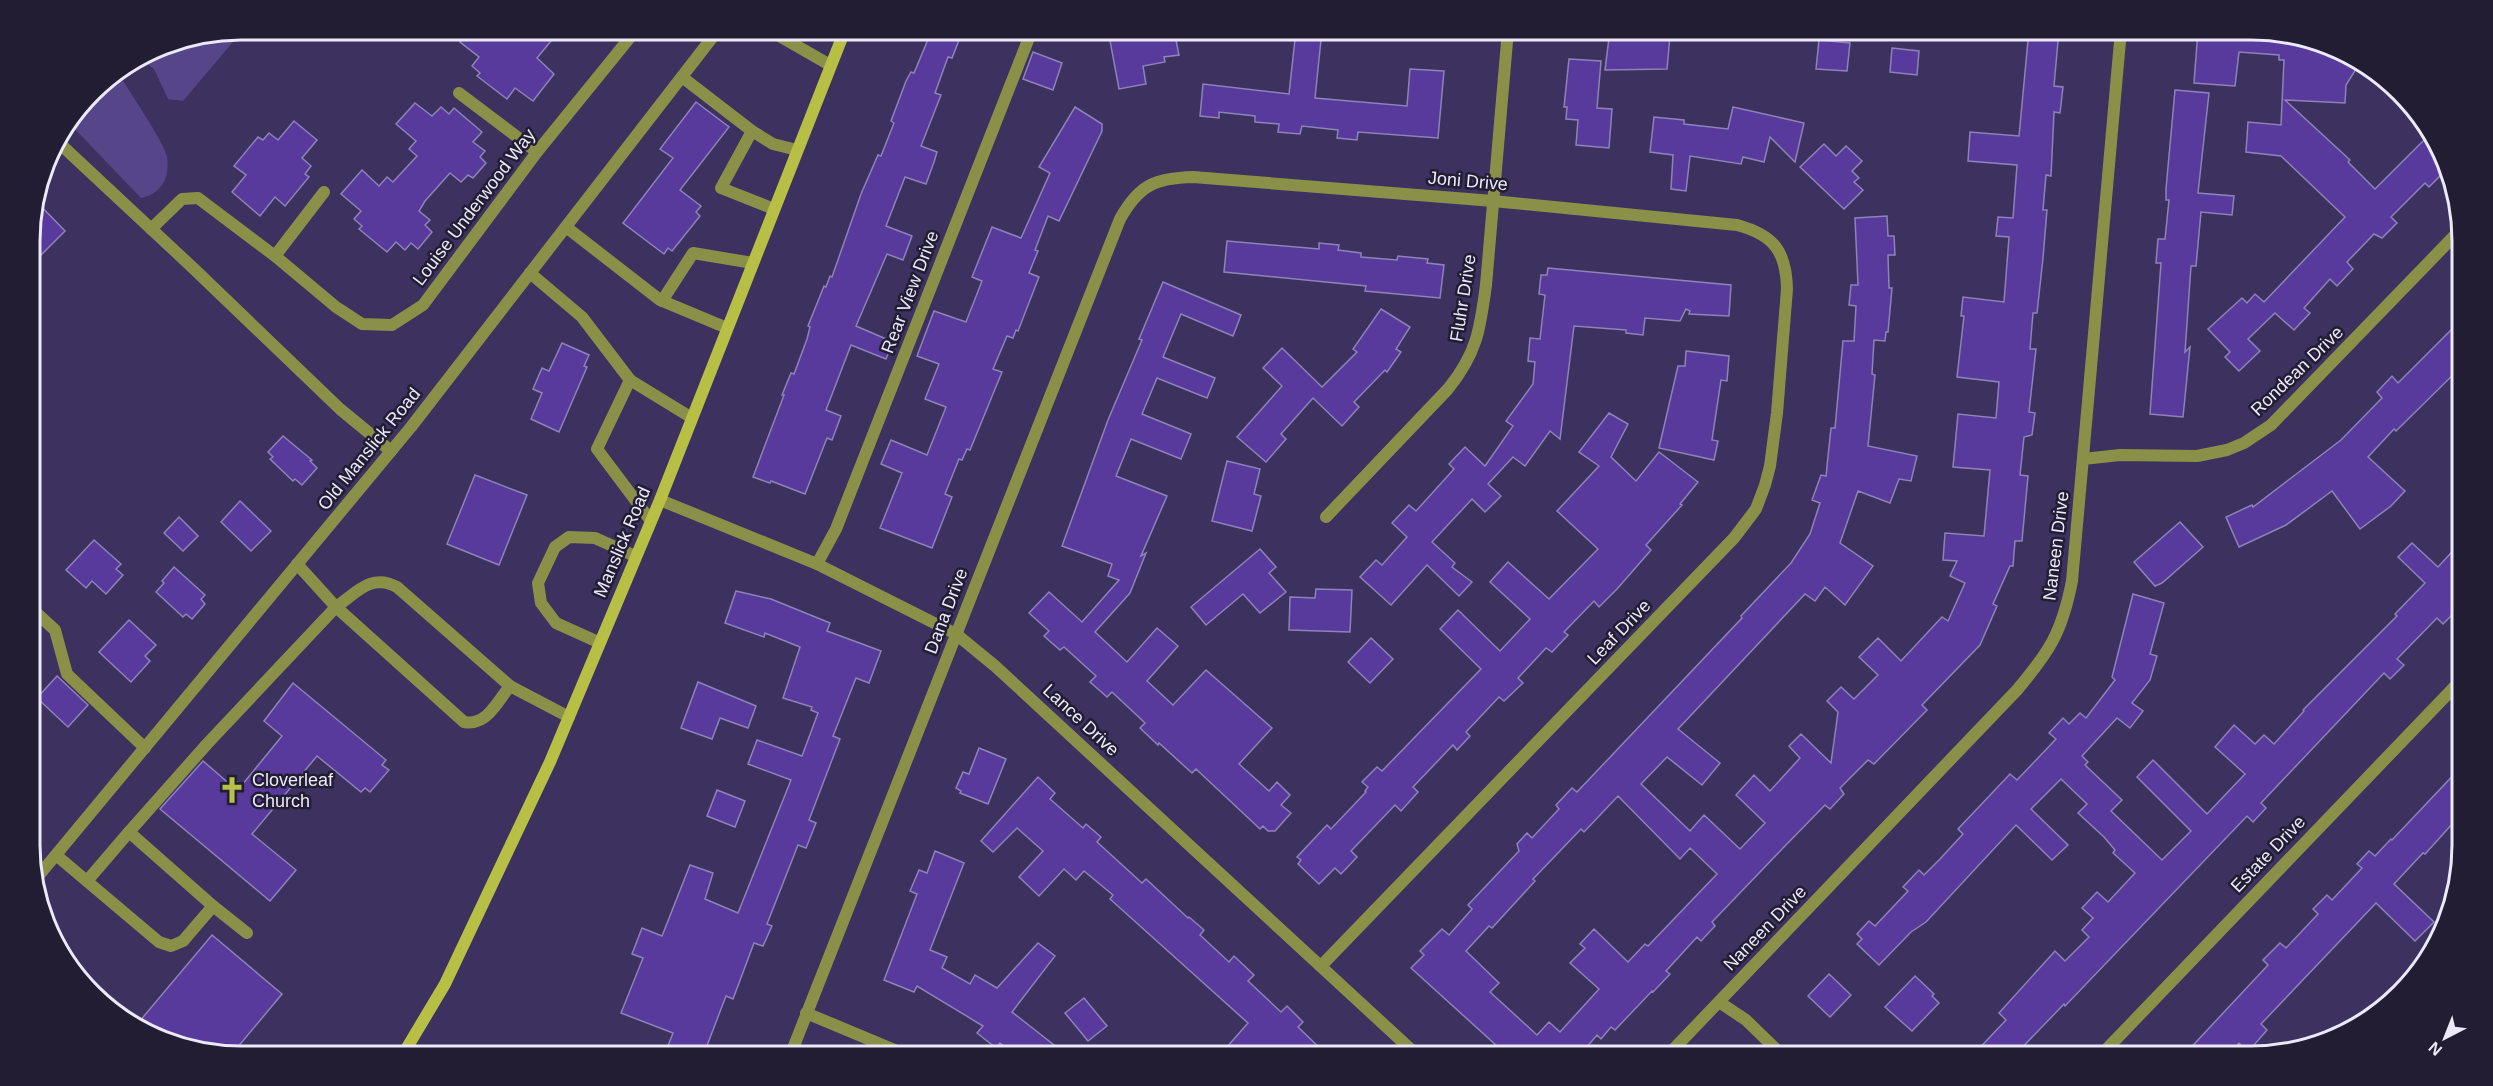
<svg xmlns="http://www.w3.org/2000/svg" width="2493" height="1086" viewBox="0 0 2493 1086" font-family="Arial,sans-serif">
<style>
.green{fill:#57458a}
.building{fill:#573a9c;stroke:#8d83b8;stroke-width:1.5;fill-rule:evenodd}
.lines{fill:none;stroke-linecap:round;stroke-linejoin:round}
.service{stroke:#8a9048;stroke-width:12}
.minor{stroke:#8a9048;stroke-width:12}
.secondary{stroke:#b7bf44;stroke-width:12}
.labels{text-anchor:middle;stroke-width:5;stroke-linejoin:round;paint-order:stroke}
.street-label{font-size:18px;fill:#ebe9fa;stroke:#221d32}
.poi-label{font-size:18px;fill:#ebe9fa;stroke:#221d32;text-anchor:start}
.rim{fill:none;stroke:#ebe9fa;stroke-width:3}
</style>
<rect width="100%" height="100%" fill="#3c315f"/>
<g class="green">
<polygon points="243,30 183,101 168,99 154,69 140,59 161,46"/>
<path d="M118 73C127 88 165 143 167 157 170 177 162 194 141 198L70 124 102 83Z"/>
</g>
<g class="building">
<polygon points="469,30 560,30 537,58 554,74 533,101 515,88 507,99 477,76 480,73 472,66 479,57 460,42"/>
<polygon points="932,30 963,30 952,58 948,57 935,93 941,95 921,146 937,152 934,162 926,184 905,177 886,226 912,236 903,260 887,254 856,326 893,342 886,359 851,345 826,410 841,416 832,440 827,438 805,494 771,481 770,483 753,477 784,395 782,395 791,373 794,374 807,339 810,327 808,326 824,286 826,287 830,276 832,277 861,194 878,155 881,156 894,123 891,121 906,81 911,72 914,73"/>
<polygon points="1108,30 1174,30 1179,55 1164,57 1165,62 1143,66 1146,84 1119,89"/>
<polygon points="1296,30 1322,30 1315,98 1407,106 1410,69 1444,71 1438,138 1358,132 1357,140 1337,138 1338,130 1302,126 1300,134 1278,132 1279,124 1255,122 1255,116 1219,112 1219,118 1200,116 1203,84 1289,94"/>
<polygon points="1610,30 1630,30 1670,36 1667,69 1605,70"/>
<path d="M2029 30H2059L2054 86 2063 87 2060 113 2054 112 2051 176 2046 175 2043 210H2047L2043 258 2037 313H2033L2030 349H2036L2029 412 2035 413 2032 435 2024 437 2020 475 2028 476 2022 541H2015L2013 566H2010L1993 604 1997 606 1980 645 1922 705 1927 710 1874 764 1868 760 1840 788 1844 794 1830 809 1825 805 1783 848 1712 922 1715 926 1701 941 1697 937 1666 971 1670 974 1653 992 1652 991 1615 1030 1611 1027 1601 1039 1597 1035 1579 1056H1508L1411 968 1424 955 1420 951 1442 929 1449 935 1472 909 1468 905 1519 851 1517 844 1527 833 1532 838 1559 809 1556 805 1572 788 1577 792 1742 618 1741 616 1791 563 1810 534 1820 503 1812 500 1821 475 1826 476 1831 428H1835L1843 341H1854L1856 306 1849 305 1851 285H1858L1855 218 1887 216 1888 236H1894L1895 255H1888L1889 288H1892L1888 332H1886L1885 341 1874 340 1872 374 1875 375 1868 446 1917 456 1911 481 1899 479 1890 503 1858 491 1840 543 1873 566 1845 605 1825 587 1815 601 1805 594 1678 729 1720 763 1702 785 1667 757 1641 784 1690 831 1704 815 1740 849 1765 823 1736 795 1754 775 1770 791 1800 758 1789 746 1801 734 1831 763 1838 712 1827 701 1841 687 1854 699 1878 675 1859 657 1878 638 1901 661 1942 617 1948 621 1965 583 1950 576 1957 561 1943 560 1945 533 1984 536 1990 470 1953 467 1958 414 1996 418 1999 382 1957 377 1964 316H1961L1963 297 2004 302 2009 237 1996 236 1998 217 2013 218 2017 165 1968 161 1970 132 2019 136ZM1618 796 1680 859 1690 848 1717 874 1648 946 1645 944 1628 962 1594 929 1580 944 1585 948 1570 963 1599 989 1560 1032 1549 1022 1537 1035 1490 992 1499 983 1466 951 1489 926 1492 928 1535 881 1533 879 1581 829 1584 832Z"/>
<polygon points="2198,30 2252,30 2332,46 2358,66 2346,85 2345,103 2285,100 2350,160 2348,162 2375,189 2429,135 2444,172 2429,187 2425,183 2391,217 2397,223 2382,238 2374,234 2347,262 2353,269 2337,286 2330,279 2304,308 2310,313 2294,330 2275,313 2248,339 2260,351 2239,371 2225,357 2230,352 2208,329 2242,298 2247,303 2255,294 2264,302 2345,217 2281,156 2246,152 2248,122 2281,125 2284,60 2279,60 2279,55 2239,52 2235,86 2194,83"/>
<polygon points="1819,40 1850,43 1847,71 1816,69"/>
<polygon points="1892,48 1919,51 1917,75 1890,72"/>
<polygon points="1033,52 1062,63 1053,90 1023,79"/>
<polygon points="1569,59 1601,61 1597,108 1612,109 1609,148 1576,145 1578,120 1566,119 1567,107 1564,107"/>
<polygon points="2175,90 2209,93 2198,193 2234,196 2232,215 2201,212 2196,266 2191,266 2185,352 2190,347 2183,417 2150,414 2161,263 2156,263 2158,239 2165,239 2169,200 2166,200 2166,189"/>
<polygon points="696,102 729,127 680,190 701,206 696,212 700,216 672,251 668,248 664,254 623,223 673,158 660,149"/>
<polygon points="415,103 432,116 441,107 449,114 454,108 482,132 473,142 485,151 480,157 486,163 473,178 468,175 461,182 450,173 425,201 419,211 430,220 425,225 432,232 418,249 411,243 405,250 396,242 387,252 359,229 362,226 354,219 361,211 341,194 362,170 379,186 387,177 393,182 417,156 409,149 416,141 396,124"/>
<polygon points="1075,107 1102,124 1102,131 1059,221 1048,216 1035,250 1038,251 1029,273 1039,277 1018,331 1016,330 1013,338 1007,336 993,369 1002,372 970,450 967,449 962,460 959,459 945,494 952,497 932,548 880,528 902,473 881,464 891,440 927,455 946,407 925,399 939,364 917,356 934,311 966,322 982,281 972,277 992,227 1021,238 1050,173 1039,167"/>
<polygon points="1733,107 1804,123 1795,162 1770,137 1764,162 1743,157 1741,164 1690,156 1686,191 1671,189 1673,155 1650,152 1654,117 1684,120 1684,124 1728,129"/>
<polygon points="294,121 317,140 302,158 311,166 305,174 309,177 285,206 275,197 260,216 232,192 246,175 234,166 258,137 263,140 269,133 278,140"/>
<polygon points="1824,144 1836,156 1846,146 1862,161 1852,171 1859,178 1854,182 1863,190 1844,209 1800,167"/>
<polygon points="37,202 65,231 31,265 30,227"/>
<polygon points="1227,241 1319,249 1319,243 1339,245 1338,250 1361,253 1361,257 1397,260 1398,256 1428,259 1427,263 1444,265 1440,298 1365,291 1366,286 1224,272"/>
<polygon points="1548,268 1731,285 1729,316 1689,314 1690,311 1686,309 1680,321 1645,318 1643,335 1626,333 1626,330 1574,326 1560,439 1550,431 1525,466 1513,457 1488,484 1501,496 1485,512 1472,499 1432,542 1455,563 1452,567 1472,582 1459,596 1427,565 1391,605 1360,577 1376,560 1382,565 1407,537 1392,523 1409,505 1416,511 1454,469 1449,464 1465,447 1485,466 1513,426 1506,421 1533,384 1535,362 1528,361 1530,338 1540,339 1545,295 1539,294 1541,275 1547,275"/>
<polygon points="1163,282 1241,315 1233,336 1181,314 1163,357 1215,378 1207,398 1157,378 1142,414 1191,434 1181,459 1131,439 1116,476 1167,496 1141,556 1146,553 1130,593 1095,632 1127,662 1157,628 1178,646 1147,681 1173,705 1206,670 1272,728 1239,764 1269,791 1277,782 1290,795 1281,805 1291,813 1275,831 1268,831 1263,826 1260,829 1196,769 1192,773 1159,743 1158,745 1140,728 1145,723 1112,692 1107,697 1090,682 1096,676 1064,647 1060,650 1044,636 1049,631 1029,613 1049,592 1082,622 1119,580 1108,576 1112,564 1062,546 1108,420 1142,340 1139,339"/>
<polygon points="1381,309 1410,327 1396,349 1401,352 1387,372 1385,370 1354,402 1359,407 1342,426 1313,398 1281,434 1286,439 1266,462 1237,437 1282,386 1263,368 1282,348 1322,387 1357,352 1353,349"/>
<polygon points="2462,319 2462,366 2396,431 2394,429 2368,457 2405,491 2391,506 2360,529 2332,491 2286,525 2239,547 2226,517 2252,505 2253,507 2341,440 2382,398 2377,392 2392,376 2398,383"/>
<polygon points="562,343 589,355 584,366 587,367 559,432 531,419 542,393 533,389 542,368 549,371"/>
<polygon points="1686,351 1729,356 1727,381 1721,380 1712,440 1718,441 1714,460 1659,448 1678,366 1685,366"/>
<polygon points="1609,413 1628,424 1611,457 1636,481 1659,452 1698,482 1680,504 1682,505 1646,545 1651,550 1617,589 1599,607 1594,601 1564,632 1568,635 1552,652 1546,648 1518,678 1523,683 1504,701 1499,697 1466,732 1470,736 1457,750 1453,745 1413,787 1418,792 1401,811 1395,805 1351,851 1357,857 1341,874 1335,868 1319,884 1298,864 1301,860 1297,857 1327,825 1331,829 1366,792 1365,791 1368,787 1362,782 1377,767 1382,771 1481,669 1440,629 1458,610 1500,651 1530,619 1490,582 1508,562 1549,599 1598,549 1557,511 1599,466 1579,452"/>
<polygon points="283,436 312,460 310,461 317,468 302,485 295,479 293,481 270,459 273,457 268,452"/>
<polygon points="1227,461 1260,469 1254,494 1261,496 1252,531 1212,521"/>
<polygon points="475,475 527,495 499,565 447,544"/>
<polygon points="240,501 271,531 251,551 221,522"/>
<polygon points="179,517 198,536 183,551 164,533"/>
<polygon points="2180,522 2203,547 2162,583 2155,586 2134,562"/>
<polygon points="94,540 121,564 116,569 123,575 106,594 92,581 86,588 66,570"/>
<polygon points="2462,541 2462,605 2443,624 2437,618 2397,659 2404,665 2390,679 2384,673 2261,803 2266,808 2253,822 2247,816 2065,1006 2064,1004 2014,1056 1972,1056 2006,1020 1999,1013 2055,951 2065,961 2089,937 2082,930 2093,918 2082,908 2097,892 2108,902 2135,873 2113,853 2115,850 2104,837 2078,813 2087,804 2061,779 2031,809 2068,845 2052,860 2016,825 1926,922 1911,932 1879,965 1857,944 1862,939 1857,934 1869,921 1875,926 1908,891 1903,887 1919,870 1924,875 1940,859 1963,834 1958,829 1993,792 2010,774 2017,780 2056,739 2049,733 2063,718 2069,724 2080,713 2086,718 2115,680 2112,677 2133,594 2164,603 2150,654 2157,656 2150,680 2132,703 2143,711 2130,728 2117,718 2082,756 2088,762 2085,765 2122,800 2111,811 2162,860 2191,831 2137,777 2153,760 2207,814 2245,774 2215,747 2234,725 2255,744 2264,735 2274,744 2304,711 2303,710 2397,616 2395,614 2425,583 2398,557 2412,543 2438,567"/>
<polygon points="1260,549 1276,567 1269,573 1286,592 1260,613 1243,594 1206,625 1191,607"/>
<polygon points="174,567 205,595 201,599 205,604 192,619 186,614 183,617 156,592 164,583 162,581"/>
<polygon points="1316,589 1352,590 1350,632 1289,630 1290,597 1315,598"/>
<polygon points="736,591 771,599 830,623 827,631 881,651 869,683 856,678 833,736 840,739 809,820 816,823 806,848 798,845 767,924 772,926 763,946 754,943 733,999 726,996 703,1056 664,1056 673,1033 621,1013 643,958 632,954 642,928 662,936 690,865 713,873 705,899 738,913 791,780 748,764 757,740 802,756 818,713 811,710 812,707 783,698 800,647 765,633 764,637 725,623"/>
<polygon points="129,620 156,645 145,656 150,661 131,682 99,652"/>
<polygon points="1371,638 1393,659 1370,683 1348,662"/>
<polygon points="57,676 88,705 68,727 37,698"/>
<polygon points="698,682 756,706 748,728 720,718 712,739 681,728"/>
<polygon points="293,683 386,760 382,765 389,770 370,792 365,788 361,792 317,756 252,834 296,870 270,901 160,809 203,761 232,786 236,781 242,785 282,736 264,721"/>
<polygon points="979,748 1006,759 988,804 960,793 961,791 956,788 963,772 969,774"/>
<polygon points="2463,765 2463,812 2425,854 2423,853 2394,884 2434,922 2415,941 2376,903 2261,1024 2267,1030 2248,1052 2239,1043 2228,1056 2183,1056 2268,965 2263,960 2280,943 2286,948 2318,914 2313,909 2327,895 2332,900 2362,868 2357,864 2369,851 2375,856 2391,839 2392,840"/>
<polygon points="1038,777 1055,793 1050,799 1083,828 1086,824 1101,837 1097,842 1142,883 1146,879 1188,918 1189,917 1204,930 1200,935 1229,962 1234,956 1254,975 1248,981 1281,1012 1287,1006 1303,1022 1298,1027 1328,1056 1219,1056 1248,1023 1110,899 1113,895 1084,871 1076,880 1064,869 1039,896 1019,877 1043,851 1017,828 993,852 981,841"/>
<polygon points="717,790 745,801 735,827 707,816"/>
<polygon points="935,851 964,863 930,950 947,957 942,968 970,984 975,975 997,988 1038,943 1055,956 1012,1012 1068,1056 1016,1056 1000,1043 996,1048 977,1033 983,1026 917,986 914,992 884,980 917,894 910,891 919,870 927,873"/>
<polygon points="212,935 282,994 232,1054 161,1040 139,1022"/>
<polygon points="1829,974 1851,995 1830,1017 1808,996"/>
<polygon points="1915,976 1934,994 1932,996 1939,1003 1912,1031 1885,1007"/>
<polygon points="1084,998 1107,1026 1088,1041 1065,1013"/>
</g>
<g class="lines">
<g class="service">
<polyline points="682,77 752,131 773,144 797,150"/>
<polyline points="752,131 721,188 774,209"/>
<polyline points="57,141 192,267 340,409 391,451"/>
<polyline points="566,227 660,300 727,328"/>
<polyline points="530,273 582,317 630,380 597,449 651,521"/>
<polyline points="662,301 693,253 753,263"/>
<polyline points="630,380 692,418"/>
<path d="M297 564 336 607C357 592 372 573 397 587L510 686"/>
<polyline points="31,608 55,630 67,674 145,748"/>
<polyline points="598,642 556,623 541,603 538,583 555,547 569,537 595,538 635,556"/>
<path d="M56 855 159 942 171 946 183 941 213 906 129 832 207 744 336 607 464 722C487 726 497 702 510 686L569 717"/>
<polyline points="87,881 129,832"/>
<polyline points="213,906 247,933"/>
</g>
<g class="minor">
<polyline points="769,30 830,65"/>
<polyline points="459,93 537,152"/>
<polyline points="151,229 182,199 198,198 275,256 336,307 362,324 392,325 423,305 537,152 636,30"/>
<polyline points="275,256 324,192"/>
<polyline points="2083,459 2120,455 2197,456 2227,450 2244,443 2271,425 2461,229"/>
<polyline points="660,500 817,564 956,634 995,666 1418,1056"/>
<path d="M1326 517 1448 389C1477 353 1480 330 1486 285L1508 30"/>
<polyline points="817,564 836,529 1032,30"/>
<polyline points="35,880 411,427 718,30"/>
<polyline points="1719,1002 1746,1020 1783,1056"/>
<polyline points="806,1013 909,1056"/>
<path d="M790 1056 1120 219C1139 185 1155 178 1193 177L1493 201 1737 225C1774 235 1786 251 1787 289L1777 413 1770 466 1765 485 1756 509 1734 538 1321 966"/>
<path d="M1667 1056 2017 690C2050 651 2062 632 2072 581L2121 30"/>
<polyline points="2100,1056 2463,678"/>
</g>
<polyline class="secondary" points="402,1056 445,984 550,762 660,500 845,30"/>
</g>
<defs>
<symbol id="church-bare" viewBox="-9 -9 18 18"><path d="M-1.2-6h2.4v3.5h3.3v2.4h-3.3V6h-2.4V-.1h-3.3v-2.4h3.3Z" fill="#b8c147" stroke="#221d32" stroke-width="2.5" paint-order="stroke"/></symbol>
</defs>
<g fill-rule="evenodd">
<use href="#church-bare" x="213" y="771" width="38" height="38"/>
</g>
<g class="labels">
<g class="street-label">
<text transform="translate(1468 181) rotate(5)" y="6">Joni Drive</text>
<text transform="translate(474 207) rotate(-53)" y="6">Louise Underwood Way</text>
<text transform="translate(910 292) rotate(-69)" y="6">Rear View Drive</text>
<text transform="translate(1463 298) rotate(-81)" y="6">Fluhr Drive</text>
<text transform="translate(2297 371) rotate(-44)" y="6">Rondean Drive</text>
<text transform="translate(369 449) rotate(-51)" y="6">Old Manslick Road</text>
<text transform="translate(622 542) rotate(-67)" y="6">Manslick Road</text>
<text transform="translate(2056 546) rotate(-83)" y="6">Naneen Drive</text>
<text transform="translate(946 611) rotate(-69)" y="6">Dana Drive</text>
<text transform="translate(1619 632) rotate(-46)" y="6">Leaf Drive</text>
<text transform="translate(1081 720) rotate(43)" y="6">Lance Drive</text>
<text transform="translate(2268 854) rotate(-46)" y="6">Estate Drive</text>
<text transform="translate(1765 928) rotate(-46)" y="6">Naneen Drive</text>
</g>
<g class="poi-label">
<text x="252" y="786">Cloverleaf<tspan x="252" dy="21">Church</tspan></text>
</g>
</g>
<path d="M0 0H2493V1086H0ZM241 40H2251A201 201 0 0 1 2452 241V845A201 201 0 0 1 2251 1046H241A201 201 0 0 1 40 845V241A201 201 0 0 1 241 40Z" fill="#221d32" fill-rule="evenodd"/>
<path class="rim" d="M241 40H2251A201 201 0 0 1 2452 241V845A201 201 0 0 1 2251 1046H241A201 201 0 0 1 40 845V241A201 201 0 0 1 241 40Z"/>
<g transform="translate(2445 1038) rotate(222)" stroke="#221d32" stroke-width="4.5" paint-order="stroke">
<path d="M0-4.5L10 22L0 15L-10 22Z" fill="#ebe9fa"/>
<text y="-9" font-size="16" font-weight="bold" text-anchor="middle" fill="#ebe9fa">N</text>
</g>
</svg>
